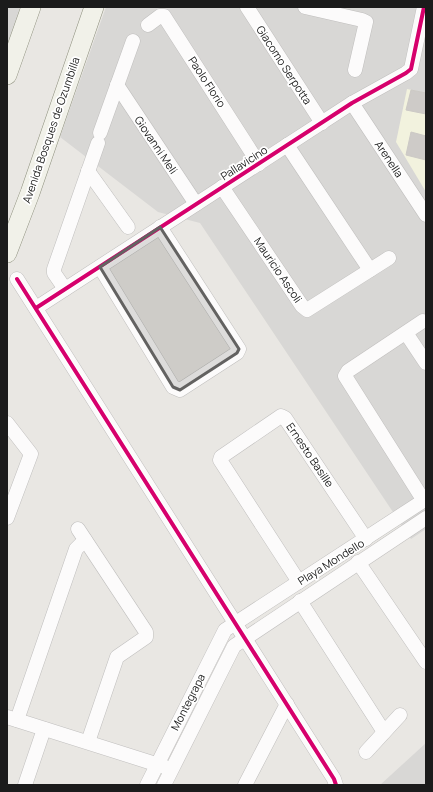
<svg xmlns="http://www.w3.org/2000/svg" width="433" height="792" viewBox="0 0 433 792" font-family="Manrope,sans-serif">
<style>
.residential{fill:#d8d7d5}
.education{fill:#f2f2de}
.building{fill:#cecbc8;stroke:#ccc9c5}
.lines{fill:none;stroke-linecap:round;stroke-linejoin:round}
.street-casing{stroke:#c0bfbe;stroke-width:15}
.secondary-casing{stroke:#8e907e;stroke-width:20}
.street{stroke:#fcfbfb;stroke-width:14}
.secondary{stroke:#f1f1e9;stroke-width:19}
.cycleway-casing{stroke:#fff;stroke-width:6}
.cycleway{stroke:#d6006c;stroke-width:4}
.marked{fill:#636261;fill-opacity:0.2;stroke:#636261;stroke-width:3;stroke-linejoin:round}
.labels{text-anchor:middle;stroke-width:3.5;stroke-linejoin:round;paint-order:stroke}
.street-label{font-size:11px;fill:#1b1b1b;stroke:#fff}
</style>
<rect width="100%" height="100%" fill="#e9e7e3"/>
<g class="residential">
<polygon points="7,7 21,7 7,48"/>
<polygon points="106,7 426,7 426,529 411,539 200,223 158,212 60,137"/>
<polygon points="426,743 426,785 380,785"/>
</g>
<polygon class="education" points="407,89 426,93 426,192 396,142"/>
<g class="building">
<polygon points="411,90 426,93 426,114 406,110"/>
<polygon points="411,132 426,136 426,160 406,155"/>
</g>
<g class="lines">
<defs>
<g id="street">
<polyline points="247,7 322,123"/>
<polyline points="305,7 362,20 366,22 355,70"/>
<polyline points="148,25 160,16 164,16 259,164"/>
<polyline points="117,85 196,204"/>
<polyline points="352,103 426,215"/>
<polyline points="100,133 133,41"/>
<polyline points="287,145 370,270"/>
<polyline points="88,171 128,227"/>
<polyline points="222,187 302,306 307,310 389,258"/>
<polyline points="100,267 173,387 180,390 237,353 239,349 160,227"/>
<polyline points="17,279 334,779 336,785"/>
<polyline points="65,289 54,273 54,269 98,143"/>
<polyline points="36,308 352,103 406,73 411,69 424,7"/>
<polyline points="423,321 348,371 345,376 424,501"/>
<polyline points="406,333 426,363"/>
<polyline points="7,423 31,454 7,518"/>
<polyline points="78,529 146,632 146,637 117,657 88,742"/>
<polyline points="358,562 426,662"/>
<polyline points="299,582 220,460 221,457 281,416 285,418 366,539"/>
<polyline points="300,601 384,732"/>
<polyline points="7,717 165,767"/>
<polyline points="17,720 76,549 85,540"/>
<polyline points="366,752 400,715"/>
<polyline points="25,785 44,729"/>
<polyline points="147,785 225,630 426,499"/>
<polyline points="164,785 234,646 426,518"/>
<polyline points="245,785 287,704"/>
</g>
<g id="secondary">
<polyline points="7,75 31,7"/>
<polyline points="7,253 30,193 94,7"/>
</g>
</defs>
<use href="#street" class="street-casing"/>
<use href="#secondary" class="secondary-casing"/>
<use href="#street" class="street"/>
<use href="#secondary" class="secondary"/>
<defs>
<g id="cycleway">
<polyline points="17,279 334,779 336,785"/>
<polyline points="36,308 352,103 406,73 411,69 424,7"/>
</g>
</defs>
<use href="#cycleway" class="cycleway-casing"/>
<use href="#cycleway" class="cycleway"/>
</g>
<path class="marked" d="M160 227 239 349 237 353 180 390 173 387 100 267Z"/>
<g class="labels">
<g class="street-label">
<text transform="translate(284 65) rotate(57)" y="4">Giacomo Serpotta</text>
<text transform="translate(207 82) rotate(57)" y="4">Paolo Florio</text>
<text transform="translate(51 130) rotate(-71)" y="4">Avenida Bosques de Ozumbilla</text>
<text transform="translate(156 145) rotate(56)" y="4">Giovanni Meli</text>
<text transform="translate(389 159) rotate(56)" y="4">Arenella</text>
<text transform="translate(244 163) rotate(-33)" y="4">Pallavicino</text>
<text transform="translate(278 270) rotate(56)" y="4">Mauricio Ascoli</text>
<text transform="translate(310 455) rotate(56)" y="4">Ernesto Basille</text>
<text transform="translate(331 562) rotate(-32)" y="4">Playa Mondello</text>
<text transform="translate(188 702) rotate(-63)" y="4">Montegrapa</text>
</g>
</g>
<rect width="433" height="792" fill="none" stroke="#1b1b1b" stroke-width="16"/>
</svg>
